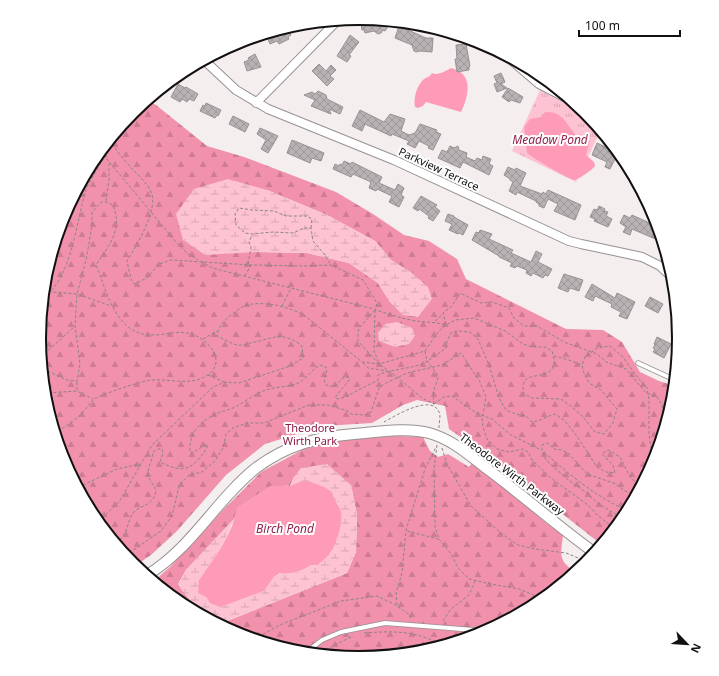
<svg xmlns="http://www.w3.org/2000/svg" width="719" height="676" viewBox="0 0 719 676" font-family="'Noto Sans',sans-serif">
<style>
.grass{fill:url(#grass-tufts)}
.forest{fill:url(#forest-firs);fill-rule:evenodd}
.wetland{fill:url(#wetland-marsh)}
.water{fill:#fe9cb7}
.building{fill:url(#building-cross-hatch);stroke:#999293}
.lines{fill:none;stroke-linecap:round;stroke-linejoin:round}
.service-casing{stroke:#979192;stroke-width:5.5}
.minor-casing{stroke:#979192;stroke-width:10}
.tertiary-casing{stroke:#979192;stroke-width:12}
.path{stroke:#8a8586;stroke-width:1;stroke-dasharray:3 2;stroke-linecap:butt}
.service{stroke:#fff;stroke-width:4}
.minor{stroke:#fff;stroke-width:8}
.tertiary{stroke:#fff;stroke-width:10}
.labels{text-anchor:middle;stroke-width:4;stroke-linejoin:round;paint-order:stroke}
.street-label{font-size:11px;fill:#121011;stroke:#fff}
.park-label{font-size:11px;fill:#8c1c49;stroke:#fff}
.water-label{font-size:12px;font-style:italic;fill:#90204c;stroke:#fff}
.rim{fill:none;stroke:#121011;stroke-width:2}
</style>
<defs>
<pattern id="grass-tufts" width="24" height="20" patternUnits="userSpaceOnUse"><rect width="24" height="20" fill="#fdc3d2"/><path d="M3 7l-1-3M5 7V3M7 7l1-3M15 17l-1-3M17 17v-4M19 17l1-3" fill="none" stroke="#d8a6b3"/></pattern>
<pattern id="forest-firs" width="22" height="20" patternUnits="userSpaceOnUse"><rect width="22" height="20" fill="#f191ac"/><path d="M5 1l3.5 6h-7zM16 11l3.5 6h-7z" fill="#ce7c93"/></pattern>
<pattern id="wetland-marsh" width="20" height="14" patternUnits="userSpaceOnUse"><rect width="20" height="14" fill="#fdc3d2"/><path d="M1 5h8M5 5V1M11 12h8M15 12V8" fill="none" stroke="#d8a6b3"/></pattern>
<pattern id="building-cross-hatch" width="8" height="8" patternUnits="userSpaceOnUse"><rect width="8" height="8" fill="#b9b2b4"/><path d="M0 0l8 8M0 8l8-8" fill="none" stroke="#9e989a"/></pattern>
</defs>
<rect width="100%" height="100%" fill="#f5eeef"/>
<polygon class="grass" points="540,90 552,97 586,112 601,130 576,182 512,151"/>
<g class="forest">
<path d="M147 100 156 105 207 146 244 157 336 192 373 214 404 235 429 241 457 259 466 279 566 329 603 330 622 342 640 372 659 381 675 386 673 401 655 461 625 516 602 545 494 460 449 429 445 406 417 400 403 405 372 423 323 426 265 444 226 475 177 531 151 555 135 566 133 564 93 516 64 460 46 400 40 338 46 275 64 215 94 160 133 112ZM267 190 327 215 375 241 391 260 412 273 390 302 378 283 349 263 307 253 257 252Z"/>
<path d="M395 436 423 437 430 451 438 457 448 454 469 467 472 463 509 491 546 523 563 535C561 556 557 559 576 573L537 604 482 634 422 652 359 658 297 652 237 634 218 623 220 624 347 573 356 552 357 515 351 485 294 477 290 486C274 484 251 498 238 508L234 519 186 570 178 584 192 603 197 612 182 604 154 581 171 566 223 510 261 472 302 450 330 441Z"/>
</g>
<g class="wetland">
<polygon points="228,179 267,190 327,215 375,241 391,260 412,273 428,287 432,299 418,317 403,315 390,302 378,283 349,263 307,253 257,252 205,255 183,240 176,214 194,189"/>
<polygon points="397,322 412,328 415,336 409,344 395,347 379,341 378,333 385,324"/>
<path d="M327 464 351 485 357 515 356 552 347 573 220 624 197 612 192 603 178 585 186 570 234 519 221 548 199 580 237 601 264 591 274 577 281 573C290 575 304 571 311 565H318L331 553 341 514 338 503 333 498 299 482 290 486 294 477 301 468Z"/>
</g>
<g class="water">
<path d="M451 68C474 73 469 96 461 112L426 102 423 106 418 108 415 107C413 98 417 85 424 79 427 77 430 77 432 73 438 76 445 71 451 68Z"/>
<path d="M545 112C563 111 566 124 575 134 579 138 585 139 590 141L586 155 594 162 595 166C592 170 578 180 574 180 570 180 531 157 527 153L524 127 530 119 541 117Z"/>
<path d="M308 481 324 487 332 492C333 499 339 504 341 512 343 522 337 542 331 552 329 556 322 561 318 565H311C303 571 290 575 280 573L274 577 264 591 220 607 210 603 206 597 198 593 199 580 221 548 232 526 237 508 270 486H290L299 482Z"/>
</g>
<g class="building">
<polygon points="383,20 389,25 385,31 383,30 381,33 378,34 374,31 365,33 364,30 362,30 361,24"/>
<polygon points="399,26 426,38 433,38 432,52 420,51 416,52 414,51 412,45 395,38"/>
<polygon points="289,31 291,35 288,37 289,39 279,44 277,41 270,44 267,37 278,32 279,35"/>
<polygon points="350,35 359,42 349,55 351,56 347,62 337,56"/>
<polygon points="466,44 470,66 469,67 469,70 457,72 455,59 457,59 456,45"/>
<polygon points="255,54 261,67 247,71 244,62 249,60 248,58"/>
<polygon points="319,64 326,71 331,65 336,70 330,76 334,79 327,86 312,71"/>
<polygon points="501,73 505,82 501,84 507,88 497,92 494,84 497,83 494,76"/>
<polygon points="178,84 185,88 186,87 198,94 194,101 189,99 187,102 182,99 180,102 171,97"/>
<polygon points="508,88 523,97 520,103 511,100 509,102 502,97"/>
<polygon points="318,91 326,95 327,99 343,107 340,114 329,109 331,114 311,106 315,100 304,95 312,92 315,94"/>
<polygon points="206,103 221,110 218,116 217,115 215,118 200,111 203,105 205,106"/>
<polygon points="360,110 384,122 390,114 405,119 401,131 409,135 415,133 420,124 437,130 436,132 441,134 433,150 428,148 429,146 419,141 415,148 407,144 409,141 392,134 391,136 365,124 362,131 352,126"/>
<polygon points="233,116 249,124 245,132 229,124"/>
<polygon points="260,128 278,136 268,153 261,149 266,140 257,134"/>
<polygon points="292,140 324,153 321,161 312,158 310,163 287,153"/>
<polygon points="597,143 610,149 612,144 627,163 616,157 610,169 605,167 607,162 592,155"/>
<polygon points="450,146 454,148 458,146 459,150 467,153 466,157 475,161 477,158 482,160 483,156 491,159 489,164 493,166 489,175 463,162 460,168 438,158 442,150 447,152"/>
<polygon points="344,161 351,164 352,162 382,177 379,183 395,190 398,184 404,188 401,195 404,197 399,207 389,202 392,196 377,189 376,191 369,188 371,182 353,174 351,177 333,169 335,164 339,166 340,164 342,165"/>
<polygon points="508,167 515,170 516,168 526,173 520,186 542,194 543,192 546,194 548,190 581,205 575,220 554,211 558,204 548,199 544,208 539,206 539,204 536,202 536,201 517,192 516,195 509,191 513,182 510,180 510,179 504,175"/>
<polygon points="421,196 437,205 435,207 440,211 433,221 428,218 429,216 419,209 418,211 413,208"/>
<polygon points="599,206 605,209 604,211 608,212 606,216 612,219 608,227 594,221 595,219 590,217 594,209 597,210"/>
<polygon points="448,214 454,216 454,217 468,225 463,235 459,233 458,234 449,230 452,224 445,221"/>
<polygon points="624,215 630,218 632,215 654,225 656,220 662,237 660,241 632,229 630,235 623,232 626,227 620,223"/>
<polygon points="480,230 492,234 489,239 513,250 511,253 531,262 536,251 542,254 538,262 552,269 548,276 545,275 543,278 533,273 531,276 526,273 527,270 517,266 515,268 510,266 512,263 499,257 499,256 472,240 476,232 479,233"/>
<polygon points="564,274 583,280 579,291 570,288 568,292 558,288"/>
<polygon points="592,284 615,298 617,293 635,302 627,319 619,316 621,312 611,307 612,304 595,296 593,301 585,297"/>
<polygon points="650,297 663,304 658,313 645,306"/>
<polygon points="657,337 671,344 664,358 653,352 655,349 653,348 655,345 654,344"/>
</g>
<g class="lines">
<defs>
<g id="service">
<polyline points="638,363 675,380"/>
<polyline points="305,653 322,640 341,632 385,623 487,631"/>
</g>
<g id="minor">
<polyline points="504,54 539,84 574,102"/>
<polyline points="204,60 236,90 268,109 394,160 569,241 581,244 642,257 660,266 674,279"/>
<polyline points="256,103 338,20"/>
</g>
<path id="tertiary" d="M147 575C191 549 216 500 256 468 287 445 317 437 354 434 377 432 407 427 429 433 451 439 468 454 486 468 523 495 557 526 595 553"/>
</defs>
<use href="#service" class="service-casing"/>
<use href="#minor" class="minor-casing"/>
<use href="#tertiary" class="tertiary-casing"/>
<g class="path">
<path d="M111 139C115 151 124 159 132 169 138 175 146 182 150 190 161 206 136 246 127 261L131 279 134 284 147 278 159 264 171 260 251 265 305 266 331 265 363 280 377 303 375 310C387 313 399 318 411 320 424 323 433 321 446 325L443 313 451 307 460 293 481 303 492 302 509 308 514 318 524 326H537L564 342 597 354 606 362 626 369 646 393 657 397 662 405 664 423 669 416"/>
<polyline points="102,150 105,157 176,242 187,253 198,260"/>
<polyline points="106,201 109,179 109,163"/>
<polyline points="311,228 312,219 307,216 286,216 274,211 252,210 239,208 235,214 236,225 245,233 252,234 273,232 293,233 304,228 311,228 313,241 325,255 331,265"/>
<polyline points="201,261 212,268 374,309"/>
<polyline points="248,264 251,247 249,242 252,235"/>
<polyline points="245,276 251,265"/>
<polyline points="44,289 52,292 77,294 111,306"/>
<path d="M44 297C72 277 76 222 86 190 90 180 99 167 104 157"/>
<polyline points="282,306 291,288"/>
<polyline points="375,310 359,328 358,333 358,341 379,364 397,377 422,398 434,404"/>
<polyline points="375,310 374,351 378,361"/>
<polyline points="435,321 443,314"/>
<polyline points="203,339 217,331"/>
<polyline points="425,351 427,361 437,374 438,378 433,393 434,406"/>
<polyline points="554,356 566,359 582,365"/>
<polyline points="41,357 74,327"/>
<polyline points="363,363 368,368 387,371"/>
<path d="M43 369 67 380 77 381 80 364 75 326 77 294 86 260 92 226V212L101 202H106L113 205C123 230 109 245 96 265 107 292 116 336 153 335 166 335 180 330 192 334 214 342 229 368 200 379 185 384 167 379 152 380 144 380 100 395 94 399 89 403 85 411 80 415 73 422 64 427 56 433"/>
<polyline points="44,370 47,393"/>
<polyline points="208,375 224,382"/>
<polyline points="77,390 77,382"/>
<polyline points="45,396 47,393 77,391 93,399"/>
<polyline points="434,404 444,397 452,396 476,413 492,419 511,435 541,450"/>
<path d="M384 422C395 416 435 391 440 415 440 419 439 424 439 428"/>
<polyline points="662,437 664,423"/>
<polyline points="437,445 434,469 435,527 439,539 451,554 458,568 469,579 491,584 519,589 538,597 545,597"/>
<polyline points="442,448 447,464 471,506 502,534 518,545 535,549 566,553 588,562"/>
<path d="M544 452C571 476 595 496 628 511"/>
<polyline points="76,482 83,485 86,489 84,498"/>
<polyline points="83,485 117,469 140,464"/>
<path d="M98 521 100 520 119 502 152 445 213 387 225 382 239 383 290 366 303 358 302 346C282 330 272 339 250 343 246 344 241 346 237 345 230 343 224 339 217 336 218 328 224 320 231 315 235 312 241 307 246 305 266 301 286 306 304 315L362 362 379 364 425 351 438 332 446 325 455 320 474 318 505 331 523 344 532 347H545L552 351C553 355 555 360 554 364 550 384 517 366 524 394L532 398 561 399 572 407 583 417 595 432 604 434 613 423 617 409 601 390 589 383 584 373 582 365 585 357 597 348 610 346 622 356 638 378 647 388 649 400V435L651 448 648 474"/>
<polyline points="407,531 438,539"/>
<path d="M115 542C130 536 125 523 134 512 141 505 151 506 155 495 158 486 148 482 148 473 148 466 153 459 153 452L158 449H162L163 453 160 462C184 474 192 470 207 448V444L192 453 190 452C188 432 202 420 218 413 223 411 228 410 233 408 244 403 254 394 266 390 275 387 286 387 296 384 306 380 311 370 320 365L326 367 327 370 324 380 326 385 334 387 343 378 348 377 350 379C345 386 339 391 335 398L339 399 345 397 378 380V375C392 369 408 369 422 364 430 360 438 354 446 348L447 341 451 333 457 331 470 332 478 339 489 365 499 398 506 410 516 414 526 416 532 422C541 421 547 416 555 414L564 420 576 435 597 467 606 472 615 473 613 465 602 454 608 450 620 457 628 473 634 481 635 489 631 493 625 491 616 484 587 474 569 454 562 450 554 449 548 443 542 445V451L546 460 566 478 584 491 599 504 623 519"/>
<polyline points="124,553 135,549 161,531 172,516 179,486 189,475 202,472 215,461 223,448 226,434 233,428 247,423 264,423 309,405 328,405 348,411 351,414 365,415 371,412 379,388 384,384 407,373 442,365 461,353 480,382 486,397 482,420 483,427 487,439 497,449 509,452 523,449 528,452 532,460 552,479 588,505 597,515 615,529"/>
<polyline points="397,605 396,593 402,573 406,530 425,469 436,447"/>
<polyline points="443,621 450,610 469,595 475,581"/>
<path d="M364 633C391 631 419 630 442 646"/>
<polyline points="254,639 280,625 341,601 377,596 394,604 410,615 411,619"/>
<polyline points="423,651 431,641"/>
<polyline points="324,655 331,647 353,636"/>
</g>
<use href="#service" class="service"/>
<use href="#minor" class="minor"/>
<use href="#tertiary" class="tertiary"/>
</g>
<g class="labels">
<g class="street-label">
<text transform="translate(439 169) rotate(25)" y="4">Parkview Terrace</text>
<text transform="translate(512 474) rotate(37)" y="4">Theodore Wirth Parkway</text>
</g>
<g class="park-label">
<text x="310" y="432">Theodore<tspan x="310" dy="13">Wirth Park</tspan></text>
</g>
<g class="water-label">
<text x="550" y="144">Meadow Pond</text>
<text x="285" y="533">Birch Pond</text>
</g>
</g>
<path d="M0 0H719V676H0ZM46 338a313 313 0 1 1 626 0a313 313 0 1 1-626 0Z" fill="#fff" fill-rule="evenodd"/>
<path class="rim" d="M46 338a313 313 0 1 1 626 0a313 313 0 1 1-626 0Z"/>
<g transform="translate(687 644) rotate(115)" stroke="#ffffff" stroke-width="3" paint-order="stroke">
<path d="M0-3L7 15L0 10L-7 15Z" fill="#121011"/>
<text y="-6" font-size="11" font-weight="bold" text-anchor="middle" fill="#121011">N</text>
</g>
<path d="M579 30v6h101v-6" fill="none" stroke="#121011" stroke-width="2"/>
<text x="585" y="30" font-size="12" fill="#121011" stroke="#ffffff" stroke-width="3" paint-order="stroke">100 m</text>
</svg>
